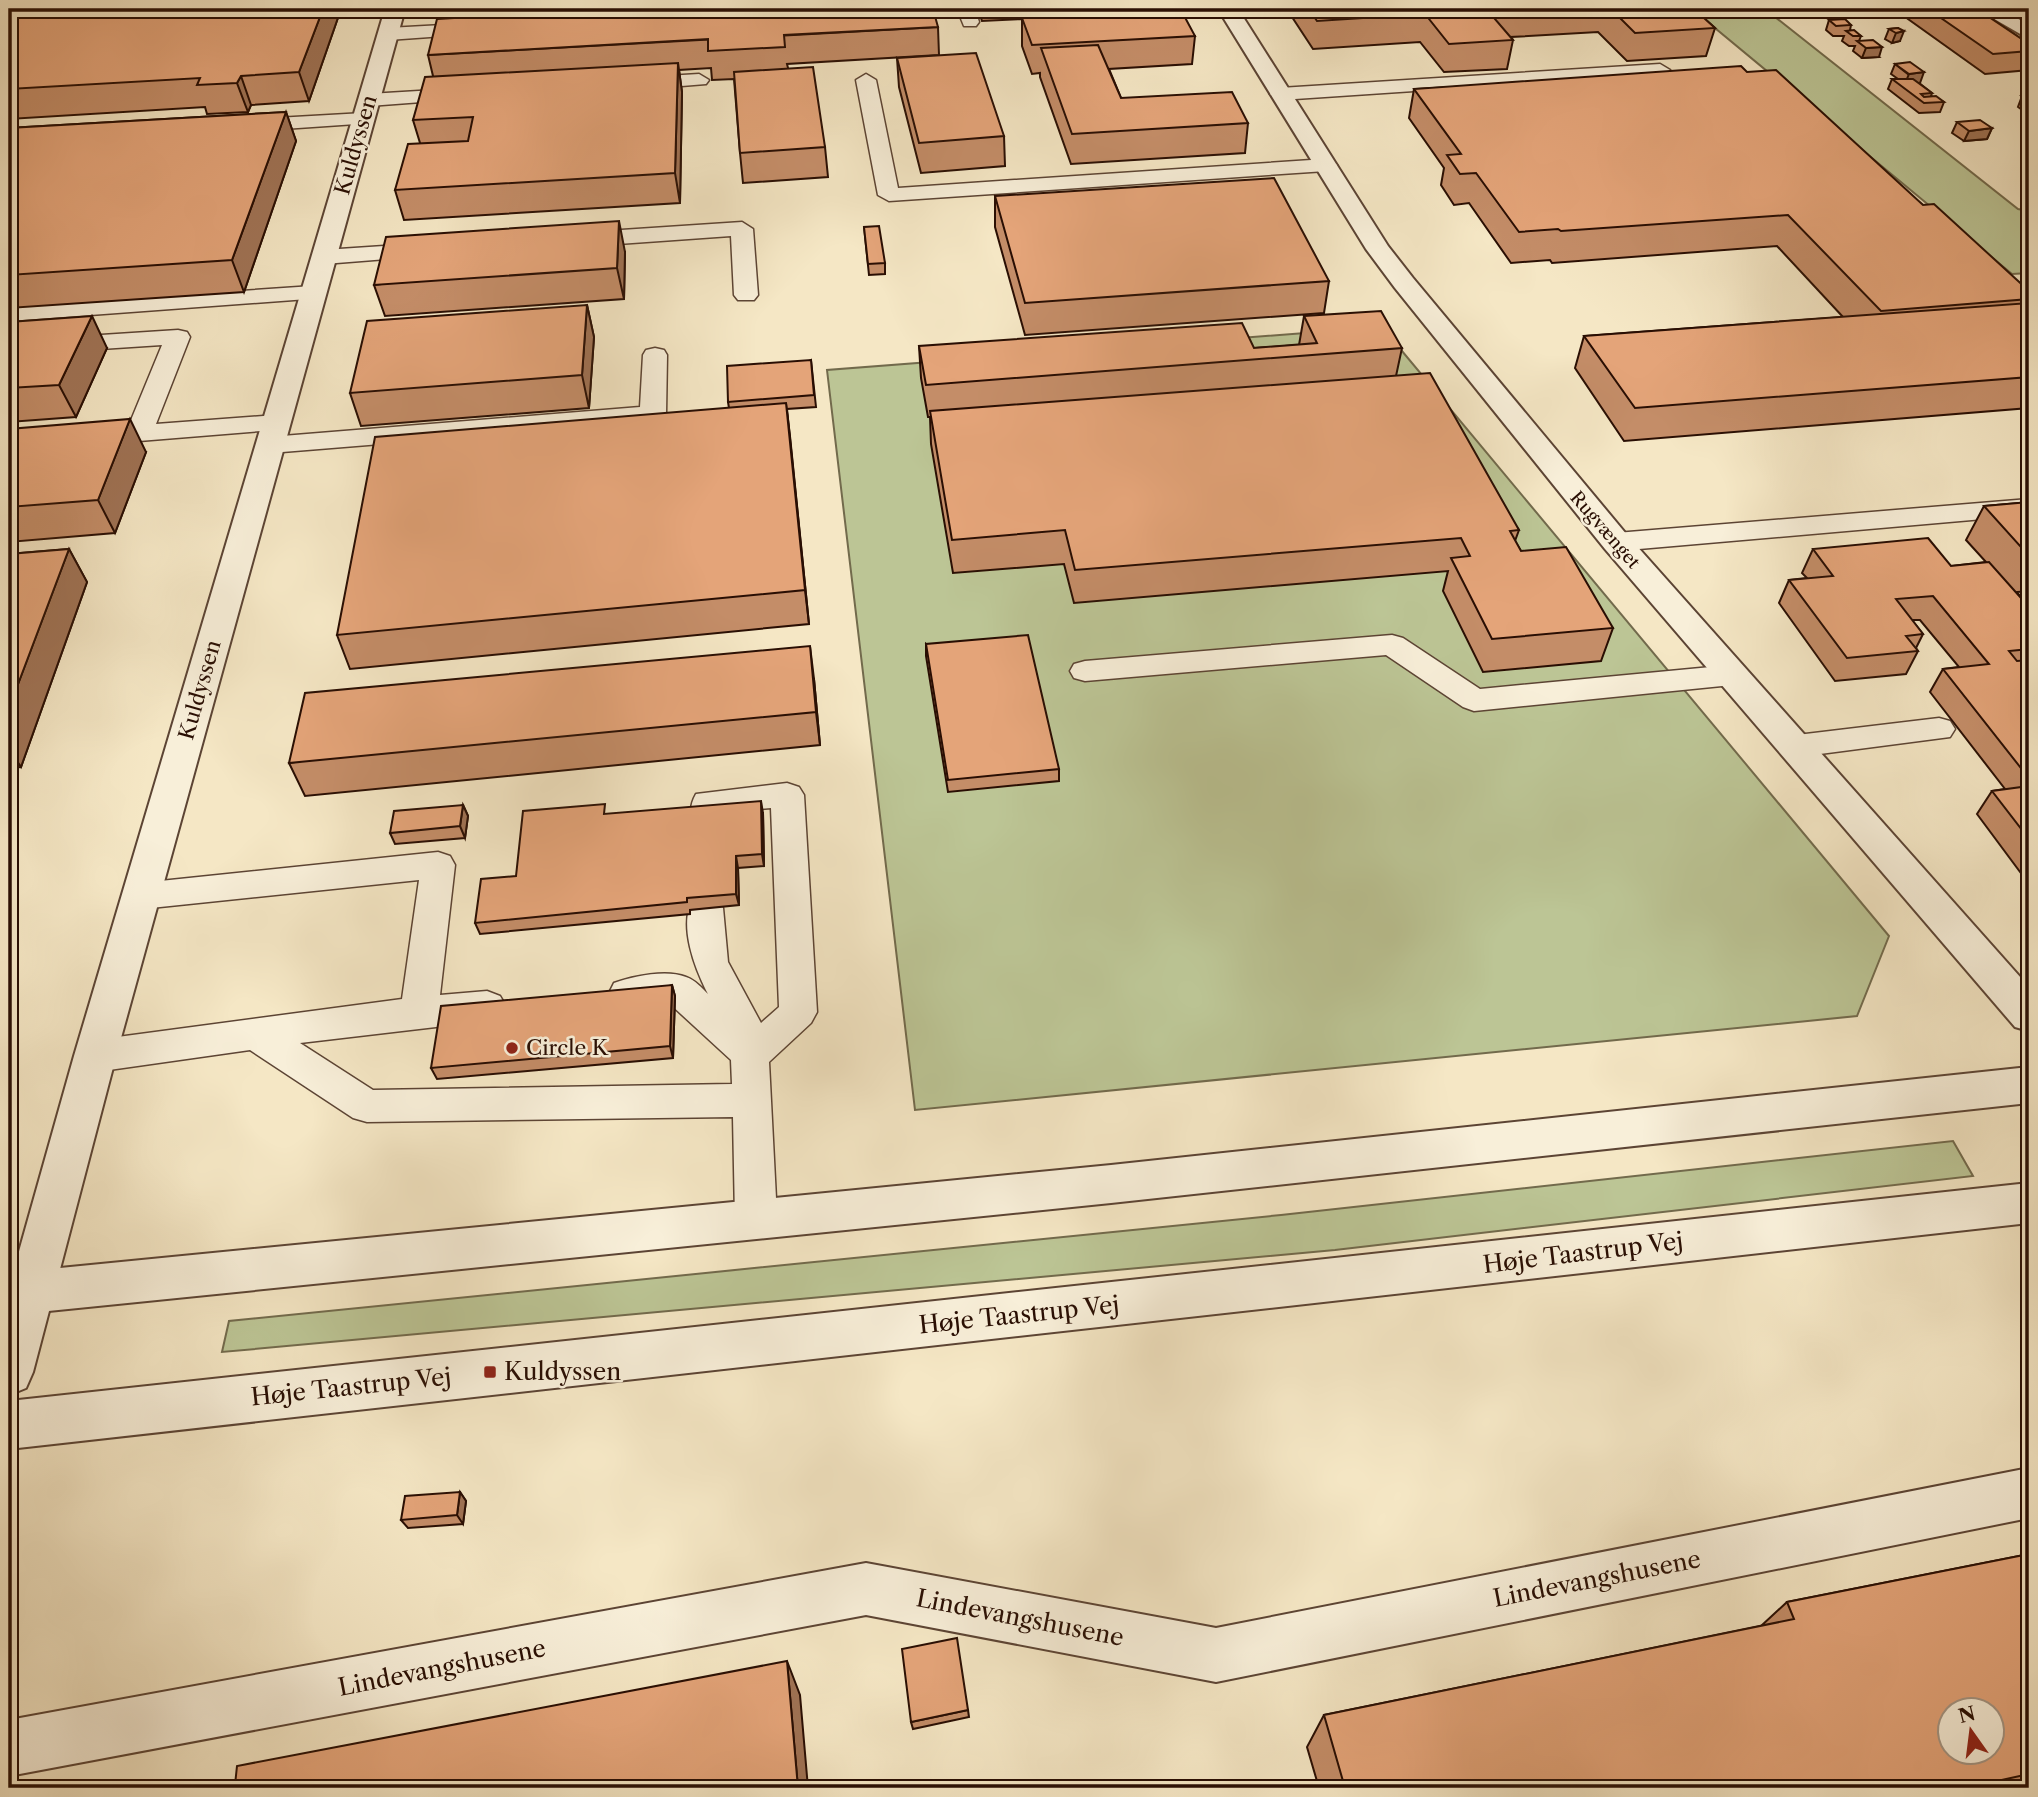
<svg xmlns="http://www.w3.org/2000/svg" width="2038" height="1797" viewBox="0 0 2038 1797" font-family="'Libre Caslon Text',serif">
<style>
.green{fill:#bcc595;stroke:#726a4c;stroke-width:2}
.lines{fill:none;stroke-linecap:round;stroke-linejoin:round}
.service-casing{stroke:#5c4434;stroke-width:3}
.minor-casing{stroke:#5c4434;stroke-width:4}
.tertiary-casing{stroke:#5c4434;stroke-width:4}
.service{fill:#f8efd9;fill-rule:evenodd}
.minor{fill:#f8efd9;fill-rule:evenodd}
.tertiary{fill:#f8efd9;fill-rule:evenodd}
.wall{fill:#c48d68;stroke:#290e03;stroke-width:2}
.shaded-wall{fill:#a07355;stroke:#290e03;stroke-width:2}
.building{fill:#e4a479;stroke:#290e03;stroke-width:2;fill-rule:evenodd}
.poi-dot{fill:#8f2418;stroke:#f8efd9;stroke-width:2.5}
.labels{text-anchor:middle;stroke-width:5;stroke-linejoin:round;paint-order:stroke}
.far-street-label{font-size:18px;fill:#290e03;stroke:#f8efd9}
.street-label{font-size:21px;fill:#290e03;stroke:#f8efd9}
.poi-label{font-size:21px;fill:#290e03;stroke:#f8efd9;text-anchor:start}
.near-street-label{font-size:24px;fill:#290e03;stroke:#f8efd9}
.near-poi-label{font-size:24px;fill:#290e03;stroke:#f8efd9;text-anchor:start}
</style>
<rect width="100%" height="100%" fill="#f5e7c5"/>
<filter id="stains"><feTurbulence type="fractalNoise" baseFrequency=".00286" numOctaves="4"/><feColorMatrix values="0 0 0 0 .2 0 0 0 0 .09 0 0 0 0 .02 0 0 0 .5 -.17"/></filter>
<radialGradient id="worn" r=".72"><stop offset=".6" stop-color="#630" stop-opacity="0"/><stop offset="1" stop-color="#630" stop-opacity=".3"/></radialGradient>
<g class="green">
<polygon points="1692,9 1765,9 2018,209 2029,211 2029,273 2012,274"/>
<polygon points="1382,327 1889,936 1857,1016 915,1110 827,370"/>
<polygon points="1953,1141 1973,1176 1335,1250 222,1352 229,1321 1281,1215"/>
</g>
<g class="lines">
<defs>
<g id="service">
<polygon points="957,9 975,9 979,22 976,26 964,26"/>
<polygon points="479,23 488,29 486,33 388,40 379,34 388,28"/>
<polygon points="1660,64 1670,70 1667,74 1280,100 1270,94 1280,88"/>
<polygon points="699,74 709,80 706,84 633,90 623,84 633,78"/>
<polygon points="866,74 876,80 898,188 1326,159 1337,165 1326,171 889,201 878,195 856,80"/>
<polygon points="468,88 478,94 475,98 369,106 359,100 369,94"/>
<polygon points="364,113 374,119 371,123 241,132 231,126 241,120"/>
<polygon points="742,222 753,229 758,295 754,300 738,300 734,295 731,236 576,247 565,240 576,233"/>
<polygon points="429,243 437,245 440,250 437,255 324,264 313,257 324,250"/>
<polygon points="313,286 321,288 325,293 321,298 9,321 9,307"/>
<polygon points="178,330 187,332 190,337 156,424 276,415 285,417 289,423 285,429 139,441 110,440 106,434 110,428 129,425 162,345 9,355 9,341"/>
<polygon points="655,348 664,350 667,355 666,414 662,419 653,422 270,453 261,451 257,445 261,439 270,437 640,407 643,355 646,350"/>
<polygon points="2029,499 2029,515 1616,551 1606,548 1602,542 1606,536 1616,533"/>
<polygon points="1392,635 1403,638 1480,689 1732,665 1743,668 1747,675 1743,682 1732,685 1474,711 1463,707 1386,655 1085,681 1074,678 1070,671 1074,664 1085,661"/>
<polygon points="1939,718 1950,721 1955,729 1950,737 1797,757 1786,754 1781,746 1786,738 1797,735"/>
<path d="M787 783 799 787 804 795 817 1012 811 1023 769 1062 777 1218 771 1231 756 1236 741 1231 735 1218 733 1117 367 1122 353 1118 250 1050 95 1072 82 1067 76 1056 82 1045 95 1040 402 999 419 880 141 909 129 905 124 896 129 887 141 883 438 852 450 856 455 865 440 995 487 991 500 996 506 1006 500 1016 487 1021 300 1043 373 1090 732 1084 731 1060 669 1003 627 1008 614 1003 609 993 614 983C633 976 667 969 686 977 695 980 702 988 708 994 695 969 678 925 693 899L705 895 717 899 723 908 728 962 761 1023 779 1007 771 808 724 812 719 826 707 829 695 826C689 814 690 805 696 794Z"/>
</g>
<g id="minor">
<polygon points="385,9 405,9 116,1056 33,1372 26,1388 9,1395 9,1287 74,1056"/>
<polygon points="1218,9 1238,9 1388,246 1413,278 1627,535 2029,987 2029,1031 2015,1027 1605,549 1395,288 1366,249"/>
<polygon points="1977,9 2001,9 2029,25 2029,39"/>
<polygon points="2029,1468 2029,1518 1216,1682 866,1615 9,1776 9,1720 866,1563 1216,1628"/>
</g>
<g id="tertiary">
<polygon points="2029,1067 2029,1103 1111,1203 9,1315 9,1273 1111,1165"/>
<polygon points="2029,1183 2029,1223 9,1449 9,1401"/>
</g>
</defs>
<use href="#service" class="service-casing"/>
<use href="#minor" class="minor-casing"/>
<use href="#tertiary" class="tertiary-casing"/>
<use href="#service" class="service"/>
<use href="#minor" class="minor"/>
<use href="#tertiary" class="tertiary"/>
</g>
<g class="wall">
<polygon points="9,9 341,9 309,101 251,105 248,112 207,114 205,107 9,119"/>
<polygon points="473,9 508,9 473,11"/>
<polygon points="978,9 1159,9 1159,11 1195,36 1192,64 1109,69 1121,98 1248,123 1245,153 1071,164 1040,77 1040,73 1032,74 1022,46 1022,19 982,21"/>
<polygon points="1293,9 1694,9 1715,28 1706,56 1627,61 1598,32 1511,37 1513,40 1507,69 1444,72 1420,42 1313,49 1292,17"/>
<polygon points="1795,9 1816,9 1814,13 1803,15"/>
<polygon points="1894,9 1977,9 2029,44 2029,70 1985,74"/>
<polygon points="1829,20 1851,25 1850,30 1861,36 1859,41 1879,57 1862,58 1853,51 1855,46 1849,46 1842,41 1844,36 1833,36 1826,30"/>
<polygon points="938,27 939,55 787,64 788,68 825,147 828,177 743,183 740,153 734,79 712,80 711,68 679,70 682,92 680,203 404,220 395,190 420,143 413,120 433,76 428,55"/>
<polygon points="1898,28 1900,41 1892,43 1885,39 1889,29"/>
<polygon points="897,58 1004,136 1005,166 921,173 899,87"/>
<polygon points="1895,64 1932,93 1931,96 1944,102 1940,112 1919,113 1888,89 1892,79 1898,79 1891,74"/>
<polygon points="1747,72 1923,205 2029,291 2029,408 1624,441 1575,368 1584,336 1843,317 1777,246 1552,263 1550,260 1511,263 1469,203 1454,205 1441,185 1444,168 1409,118 1414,89"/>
<polygon points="2022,96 2029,96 2029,115 2018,107"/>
<polygon points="286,112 296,141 244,292 9,308 9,128"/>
<polygon points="1957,122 1992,128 1987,139 1964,141 1952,133"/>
<polygon points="995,196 1329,281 1324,313 1025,335 995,227"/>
<polygon points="864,227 885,263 885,274 869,275"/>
<polygon points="625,252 624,299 385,316 374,285"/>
<polygon points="587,305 594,337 589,408 361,426 350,393"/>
<polygon points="1304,316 1402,348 1396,376 1519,530 1515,541 1521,551 1613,628 1601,661 1483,672 1443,591 1448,571 1074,603 1064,564 953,573 931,444 930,417 928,417 921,378 919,346 1254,348 1299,345"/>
<polygon points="9,322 107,348 76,417 9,422"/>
<polygon points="811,360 816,407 787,409 809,624 350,669 337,635 729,408 728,402"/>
<polygon points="9,429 146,452 115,533 9,542"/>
<polygon points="2029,502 2029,591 2017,592 2029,607 2029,884 1977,814 1992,791 2005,789 1930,692 1943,669 1959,667 1920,620 1912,620 1923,634 1916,648 1918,651 1906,674 1835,681 1779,603 1789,580 1807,578 1802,573 1813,549 1951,566 1986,562 1966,540 1984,506"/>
<polygon points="69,549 87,582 21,767 9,768 9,554"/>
<polygon points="926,644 1059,769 1059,781 948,792 926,656"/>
<polygon points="814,679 820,745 305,796 289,763"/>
<polygon points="463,805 468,816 465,838 395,844 390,833"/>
<polygon points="763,813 764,866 738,868 739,905 690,910 690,914 480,934 475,923 516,876 608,814"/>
<polygon points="672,985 675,996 673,1058 437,1079 431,1068"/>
<polygon points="460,1492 466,1501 463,1524 408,1528 401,1520"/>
<polygon points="2029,1554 2029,1788 1319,1788 1307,1747 1324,1715 1761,1626 1787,1602"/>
<polygon points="968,1710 969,1717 913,1729 911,1722"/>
</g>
<g class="shaded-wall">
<polygon points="323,9 341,9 309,101 299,72"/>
<polygon points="1805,9 1816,9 1814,13 1803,15"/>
<polygon points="1904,31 1900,41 1892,43 1896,33"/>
<polygon points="1882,47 1879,57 1862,58 1866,48"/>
<polygon points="678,63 682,92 680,203 675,173"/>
<polygon points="1924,72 1920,83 1905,84 1909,74"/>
<polygon points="241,76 251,105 248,112 237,83"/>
<polygon points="286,112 296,141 244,292 232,260"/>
<polygon points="1992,128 1987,139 1964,141 1969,131"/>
<polygon points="619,221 625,252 624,299 617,268"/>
<polygon points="587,305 594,337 589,408 582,375"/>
<polygon points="92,316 107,348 76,417 59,385"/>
<polygon points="786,403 790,436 809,624 805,590"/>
<polygon points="130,419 146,452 115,533 98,500"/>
<polygon points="69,549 87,582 21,767 9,749 9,708"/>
<polygon points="810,646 814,679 820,745 816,712"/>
<polygon points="761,801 763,813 764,866 762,854"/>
<polygon points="463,805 468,816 465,838 460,826"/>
<polygon points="736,856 738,868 739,905 736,894"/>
<polygon points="672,985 675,996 673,1058 670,1046"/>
<polygon points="460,1492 466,1501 463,1524 457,1515"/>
<polygon points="787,1661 800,1695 808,1788 798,1788"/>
</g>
<g class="building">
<polygon points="9,9 323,9 299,72 241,76 237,83 197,85 200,78 9,89"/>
<polygon points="554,9 933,9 938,27 784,35 785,47 708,51 708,39 428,55 437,19 554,12"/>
<polygon points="1309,9 1522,9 1488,11 1513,40 1449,44 1425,14 1317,21"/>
<polygon points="1611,9 1694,9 1715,28 1635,33"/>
<polygon points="1928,9 1977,9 2029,44 2029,51 1993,54"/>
<polygon points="1181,10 1195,36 1032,45 1022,18"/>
<polygon points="1845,19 1851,25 1836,26 1829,20"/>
<polygon points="1898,28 1904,31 1896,33 1889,29"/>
<polygon points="1854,30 1861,36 1853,36 1846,31"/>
<polygon points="1873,40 1882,47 1866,48 1857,41"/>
<polygon points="1098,45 1121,98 1232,92 1248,123 1072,134 1041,48"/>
<polygon points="976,53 1004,136 919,143 897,58"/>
<polygon points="1910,62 1924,72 1909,74 1895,64"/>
<polygon points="678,63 675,173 395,190 408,144 468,141 473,117 413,120 425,77"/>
<polygon points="1741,66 1747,72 1776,70 1923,205 1934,204 2029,291 2029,299 1881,311 1788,215 1561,231 1558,229 1519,232 1476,173 1460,174 1447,155 1461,154 1414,89"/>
<polygon points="813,67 825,147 740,153 734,72"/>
<polygon points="1892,79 1913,79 1932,93 1921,94 1924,97 1936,96 1944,102 1924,103"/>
<polygon points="2022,96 2029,96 2029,101"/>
<polygon points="286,112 232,260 9,275 9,128"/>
<polygon points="1980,120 1992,128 1969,131 1957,122"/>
<polygon points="1274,178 1329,281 1025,303 995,196"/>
<polygon points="619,221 617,268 374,285 386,237"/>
<polygon points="879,226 885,263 868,264 864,227"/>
<polygon points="2029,303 2029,377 1635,408 1584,336"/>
<polygon points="587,305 582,375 350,393 367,321"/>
<polygon points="1381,311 1402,348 926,385 919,346 1242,323 1254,348 1317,343 1304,316"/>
<polygon points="92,316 59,385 9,388 9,322"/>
<polygon points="811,360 814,395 728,402 727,366"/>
<polygon points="1430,373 1519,530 1510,531 1521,551 1566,547 1613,628 1492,639 1451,558 1470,556 1461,538 1075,570 1065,530 952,540 930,411"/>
<polygon points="786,403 805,590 337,635 375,437"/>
<polygon points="130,419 98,500 9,507 9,429"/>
<polygon points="2029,502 2029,556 1984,506"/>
<polygon points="1928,538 1951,566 1989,562 2029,607 2029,649 2009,651 2017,661 2029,660 2029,771 2024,772 1943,669 1989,664 1933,596 1896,599 1923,634 1906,636 1918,651 1847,658 1789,580 1833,576 1813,549"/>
<polygon points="69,549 9,708 9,554"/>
<polygon points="1028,635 1059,769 948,780 926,644"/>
<polygon points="810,646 816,712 289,763 305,693"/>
<polygon points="2029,786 2029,839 1992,791"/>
<polygon points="761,801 762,854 736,856 736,894 687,898 687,902 475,923 481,879 516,876 523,811 605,804 604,814"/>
<polygon points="463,805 460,826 390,833 394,811"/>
<polygon points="672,985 670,1046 431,1068 441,1006"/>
<polygon points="460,1492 457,1515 401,1520 405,1496"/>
<path d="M2029 1554V1774L1965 1788H1345L1324 1715 1794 1619 1787 1602ZM1950 1710H1992V1752H1950Z"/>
<polygon points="957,1638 968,1710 911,1722 902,1649"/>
<polygon points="787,1661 798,1788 217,1788 235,1785 237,1766"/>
</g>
<g class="poi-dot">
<circle cx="512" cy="1048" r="7"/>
<rect x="483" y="1365" width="14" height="14" rx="3.5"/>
</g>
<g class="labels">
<g class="far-street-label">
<text transform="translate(1605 530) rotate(49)" y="6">Rugvænget</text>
</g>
<g class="street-label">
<text transform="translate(356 145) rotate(-74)" y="7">Kuldyssen</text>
<text transform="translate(200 690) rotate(-74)" y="7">Kuldyssen</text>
</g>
<g class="poi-label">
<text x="526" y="1055">Circle K</text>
</g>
<g class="near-street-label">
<text transform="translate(1583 1253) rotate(-7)" y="8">Høje Taastrup Vej</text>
<text transform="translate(1019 1315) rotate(-6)" y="8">Høje Taastrup Vej</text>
<text transform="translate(351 1387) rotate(-6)" y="8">Høje Taastrup Vej</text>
<text transform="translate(1597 1579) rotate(-11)" y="8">Lindevangshusene</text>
<text transform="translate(1020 1618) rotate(11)" y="8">Lindevangshusene</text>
<text transform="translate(442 1668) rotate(-11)" y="8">Lindevangshusene</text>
</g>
<g class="near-poi-label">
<text x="504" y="1380">Kuldyssen</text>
</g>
</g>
<rect width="2038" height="1797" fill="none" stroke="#f5e7c5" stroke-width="35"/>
<rect x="10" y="10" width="2017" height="1776" fill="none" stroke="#290e03" stroke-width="3.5"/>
<rect x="18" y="18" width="2003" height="1762" fill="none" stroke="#290e03" stroke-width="2"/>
<g transform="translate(1971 1731) rotate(346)"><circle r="33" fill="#f8efd9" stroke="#a59583" stroke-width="2"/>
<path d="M0-5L12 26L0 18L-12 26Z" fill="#8f2418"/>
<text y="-10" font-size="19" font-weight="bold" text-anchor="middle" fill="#290e03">N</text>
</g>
<rect width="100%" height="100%" filter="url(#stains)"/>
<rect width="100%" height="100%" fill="url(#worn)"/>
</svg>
